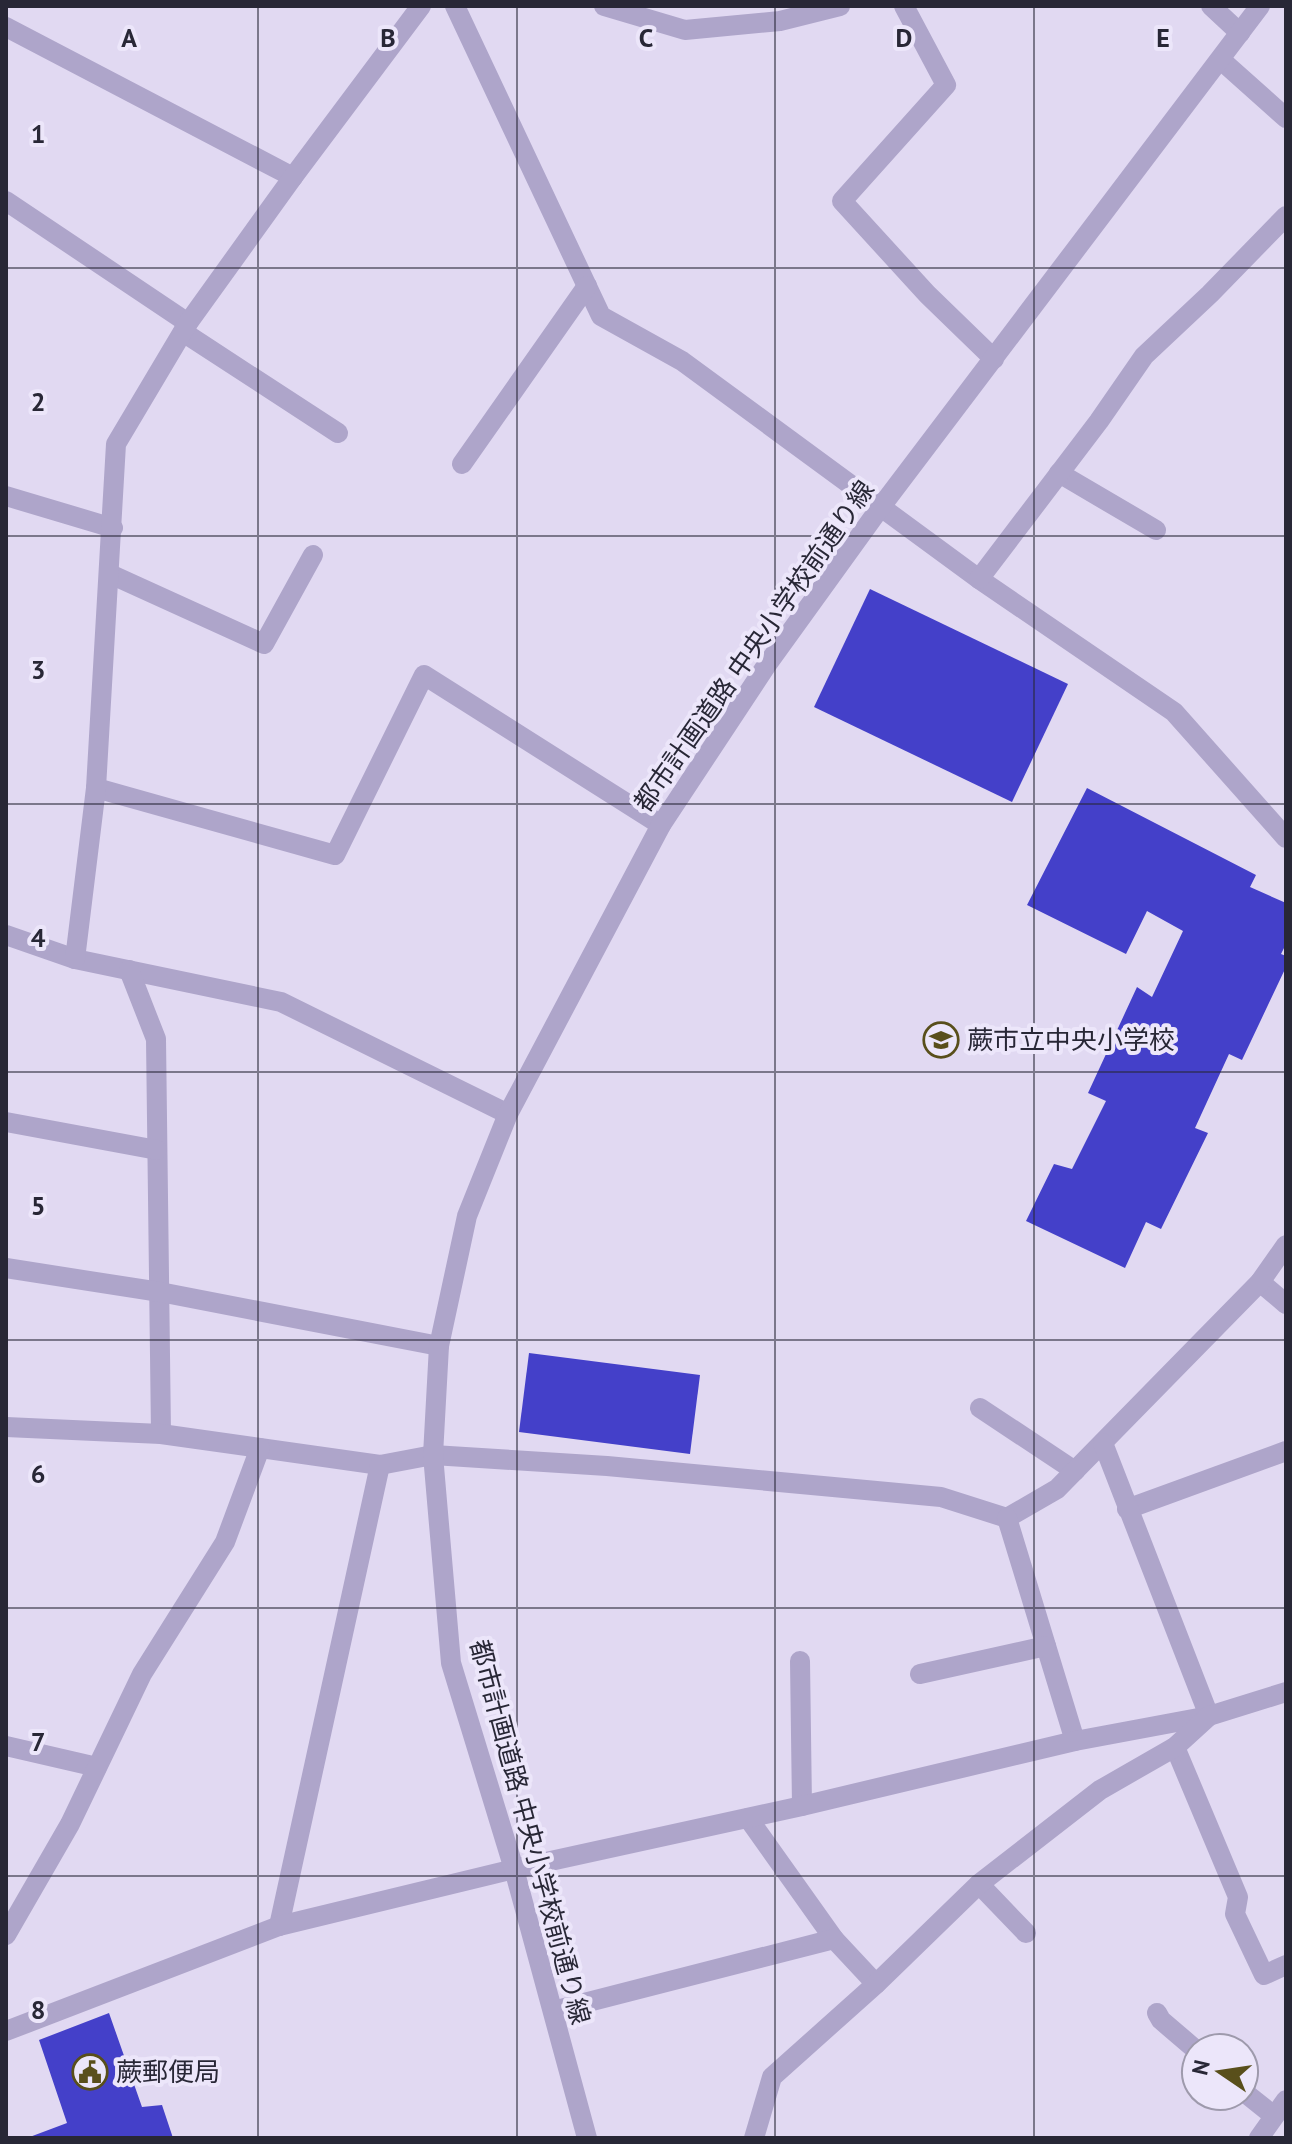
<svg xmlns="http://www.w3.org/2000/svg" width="1292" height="2144" viewBox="0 0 1292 2144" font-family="'PT Sans','Noto Sans JP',sans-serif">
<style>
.building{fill:#4440c9}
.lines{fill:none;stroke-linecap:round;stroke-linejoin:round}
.minor{stroke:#aea5ca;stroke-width:20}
.grid{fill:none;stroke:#282736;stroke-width:2;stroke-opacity:0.55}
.labels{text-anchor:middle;stroke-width:8;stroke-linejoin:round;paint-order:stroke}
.street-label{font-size:26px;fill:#282736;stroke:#ece6fa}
.poi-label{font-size:26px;fill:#282736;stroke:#ece6fa;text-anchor:start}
.grid-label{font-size:26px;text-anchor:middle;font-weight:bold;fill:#282736;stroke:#ece6fa;stroke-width:8;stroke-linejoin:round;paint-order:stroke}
</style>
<rect width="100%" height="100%" fill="#e1d9f2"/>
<g class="building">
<polygon points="870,589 1068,684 1012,802 814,707"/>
<polygon points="1087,788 1256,875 1250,887 1286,903 1286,944 1281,954 1286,956 1286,967 1242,1060 1229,1054 1195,1128 1208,1133 1161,1229 1146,1222 1125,1268 1026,1221 1054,1164 1072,1169 1106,1101 1088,1093 1137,987 1152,997 1183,931 1147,911 1126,954 1027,905"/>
<polygon points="529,1353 700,1375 690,1454 519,1432"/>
<polygon points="109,2013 142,2107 162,2105 173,2138 27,2138 67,2123 39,2040"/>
</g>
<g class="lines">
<g class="minor">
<polyline points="455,6 601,316 682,361 979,579 1174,712 1286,838"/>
<polyline points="604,6 685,30 780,21 840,6"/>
<polyline points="904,6 946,85 842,201 927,294 994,359"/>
<polyline points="1211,6 1240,33"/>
<polyline points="6,27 293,177"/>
<polyline points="1221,60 1286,118"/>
<polyline points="6,201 188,323"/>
<polyline points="183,332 338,433"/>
<polyline points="462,464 587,286"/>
<polyline points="1059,473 1156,530"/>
<polyline points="6,496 113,528"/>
<polyline points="110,574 264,644 313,555"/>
<polyline points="979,579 1099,421 1144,356 1210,294 1286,216"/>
<polyline points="96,788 335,855 424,675 661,825"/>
<polyline points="6,935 75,959 281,1002 508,1114"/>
<polyline points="75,959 96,788 116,444 188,323 293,177 421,6"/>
<polyline points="129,970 156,1039 161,1434"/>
<polyline points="6,1122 157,1150"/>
<polyline points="6,1268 160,1292 439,1346"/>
<polyline points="1260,1282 1286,1304"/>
<polyline points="980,1408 1075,1471"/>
<polyline points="6,1427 161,1434 380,1465 433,1455 607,1466 941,1497 1007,1518 1057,1489 1260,1282 1286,1245"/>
<polyline points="1127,1509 1286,1451"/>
<polyline points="1007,1518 1075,1741"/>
<polyline points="800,1661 802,1806"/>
<polyline points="920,1674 1046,1646"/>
<polyline points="6,1746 97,1767"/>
<polyline points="1175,1747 1238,1897 1235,1914 1264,1975 1286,1965"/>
<polyline points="748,1818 834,1939"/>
<polyline points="979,1884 1026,1933"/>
<polyline points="279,1926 380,1465"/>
<polyline points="6,1935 70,1824 142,1674 225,1542 260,1448"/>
<polyline points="553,2011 834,1939 876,1984"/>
<polyline points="1157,2013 1161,2020 1196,2050"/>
<polyline points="6,2031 279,1926 514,1869 802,1806 1075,1741 1209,1716 1103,1443"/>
<polyline points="1244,2092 1274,2116"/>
<polyline points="587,2138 514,1869 451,1663 433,1455 439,1346 467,1216 508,1114 661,825 766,666 880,508 1260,6"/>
<polyline points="754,2138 772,2077 876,1984 979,1884 1100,1790 1175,1747 1209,1716 1286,1692"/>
<polyline points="1259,2138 1286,2100"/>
</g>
</g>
<path class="grid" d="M258 6V2138M517 6V2138M775 6V2138M1034 6V2138M6 268H1286M6 536H1286M6 804H1286M6 1072H1286M6 1340H1286M6 1608H1286M6 1876H1286"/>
<defs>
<symbol id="school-ring" viewBox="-11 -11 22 22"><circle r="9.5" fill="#ece6fa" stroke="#594f1b" stroke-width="1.5"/><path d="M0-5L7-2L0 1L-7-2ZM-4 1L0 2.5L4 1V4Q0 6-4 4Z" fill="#594f1b"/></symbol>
<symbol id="civic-ring" viewBox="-11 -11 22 22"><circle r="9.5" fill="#ece6fa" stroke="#594f1b" stroke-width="1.5"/><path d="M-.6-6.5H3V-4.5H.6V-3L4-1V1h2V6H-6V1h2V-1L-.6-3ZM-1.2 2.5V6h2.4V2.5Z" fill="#594f1b"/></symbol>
</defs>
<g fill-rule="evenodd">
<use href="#school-ring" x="921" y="1020" width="40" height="40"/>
<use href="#civic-ring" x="70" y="2052" width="40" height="40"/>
</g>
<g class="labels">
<g class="street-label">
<text transform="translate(754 646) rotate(-55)" y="9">都市計画道路 中央小学校前通り線</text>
<text transform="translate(530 1832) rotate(75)" y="9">都市計画道路 中央小学校前通り線</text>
</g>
<g class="poi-label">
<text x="967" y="1049">蕨市立中央小学校</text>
<text x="116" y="2081">蕨郵便局</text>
</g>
</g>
<g class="grid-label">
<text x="129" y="47">A</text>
<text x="388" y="47">B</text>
<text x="646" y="47">C</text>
<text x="904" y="47">D</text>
<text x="1163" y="47">E</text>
<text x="38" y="143">1</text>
<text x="38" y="411">2</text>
<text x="38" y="679">3</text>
<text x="38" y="947">4</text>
<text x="38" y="1215">5</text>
<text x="38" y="1483">6</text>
<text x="38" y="1751">7</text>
<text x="38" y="2019">8</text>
</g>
<rect width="1292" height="2144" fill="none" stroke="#282736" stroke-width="16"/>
<g transform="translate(1220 2072) rotate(283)"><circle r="38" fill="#ece6fa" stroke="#9e9aac" stroke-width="2"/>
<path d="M0-6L14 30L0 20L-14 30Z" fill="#594f1b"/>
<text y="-12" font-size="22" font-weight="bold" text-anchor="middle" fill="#282736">N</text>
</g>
</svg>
